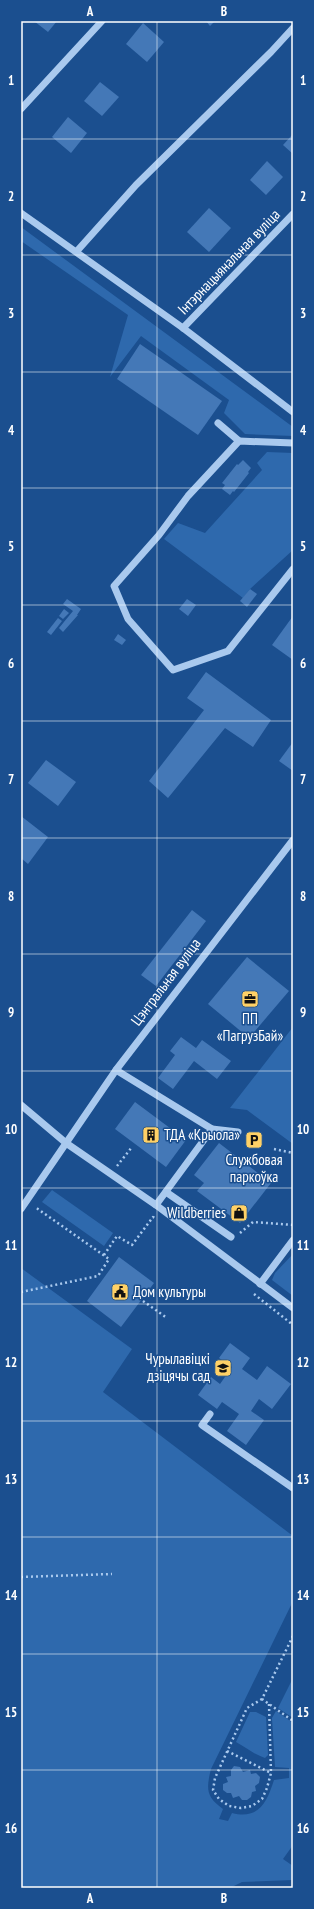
<svg xmlns="http://www.w3.org/2000/svg" width="314" height="1909" viewBox="0 0 314 1909" font-family="'PT Sans Narrow',sans-serif">
<style>
.green{fill:#2e69ad}
.building{fill:#4478b7}
.lines{fill:none;stroke-linecap:round;stroke-linejoin:round}
.path{stroke:#a9c9ee;stroke-width:2.5;stroke-dasharray:2 3;stroke-linecap:butt}
.minor{stroke:#a9c9ee;stroke-width:7}
.grid{fill:none;stroke:#fff;stroke-width:1;stroke-opacity:0.55}
.labels{text-anchor:middle;stroke-width:3;stroke-linejoin:round;paint-order:stroke}
.street-label{font-size:15px;fill:#fff;stroke:#1b4f8f}
.poi-label{font-size:15px;fill:#fff;stroke:#1b4f8f}
.neatline{fill:none;stroke:#fff;stroke-width:1.5}
.grid-label{font-size:13px;text-anchor:middle;font-weight:bold;fill:#fff}
</style>
<rect width="100%" height="100%" fill="#1b4f8f"/>
<g class="green">
<polygon points="21,227 293,427 293,436 245,434 224,413 229,400 141,336 110,377 128,315 21,241"/>
<polygon points="267,452 293,453 293,550 250,589 243,598 164,539 178,523 205,533 262,470 257,463"/>
<polygon points="293,1027 293,1144 247,1110 230,1108"/>
<polygon points="52,1190 113,1233 104,1246 42,1202"/>
<polygon points="293,1254 293,1296 272,1280 275,1273"/>
<path d="M21 1268 132 1349 103 1392 293 1536V1601L211 1769C206 1789 206 1797 223 1809L219 1819 228 1821 232 1813C259 1820 267 1802 274 1780L289 1778V1768L275 1767 272 1718 276 1711 293 1723V1845L283 1859 293 1866V1880L242 1882 230 1888H21Z"/>
<polygon points="293,1678 293,1718 278,1708"/>
<path d="M250 1712H256L266 1717 268 1755 265 1758C253 1754 247 1748 236 1742Z"/>
</g>
<g class="building">
<polygon points="34,21 57,21 48,32"/>
<polygon points="206,21 215,21 210,26"/>
<polygon points="143,23 164,42 147,62 126,44"/>
<polygon points="100,82 119,97 102,116 84,101"/>
<polygon points="68,117 87,133 71,153 52,137"/>
<polygon points="293,134 293,154 283,145"/>
<polygon points="267,161 283,177 266,195 250,180"/>
<polygon points="209,208 231,228 209,252 187,232"/>
<polygon points="140,344 222,401 198,435 117,379"/>
<polygon points="243,460 251,468 248,472 249,473 234,492 233,491 230,495 222,489 225,485 222,483 237,464 238,465"/>
<polygon points="250,589 257,594 247,607 240,601"/>
<polygon points="67,599 81,609 77,615 78,615 63,632 59,628 73,611 63,604"/>
<polygon points="187,599 196,605 188,616 179,609"/>
<polygon points="64,609 69,613 63,619 59,616"/>
<polygon points="293,616 293,660 272,645"/>
<polygon points="58,618 62,621 51,635 47,632"/>
<polygon points="118,634 126,640 122,645 114,640"/>
<polygon points="206,672 271,720 253,747 225,728 168,798 149,781 204,710 187,698"/>
<polygon points="293,742 293,771 279,761"/>
<polygon points="46,760 76,782 58,806 28,783"/>
<polygon points="21,816 48,837 28,864 21,858"/>
<polygon points="192,910 206,921 156,986 141,975"/>
<polygon points="247,957 289,991 249,1038 208,1004"/>
<polygon points="181,1037 196,1048 202,1040 231,1061 217,1079 194,1061 173,1089 158,1078 175,1055 170,1051"/>
<polygon points="135,1102 186,1140 166,1167 115,1129"/>
<polygon points="219,1143 271,1183 240,1223 197,1191 204,1183 194,1175"/>
<polygon points="119,1257 154,1283 121,1327 87,1301"/>
<polygon points="230,1343 250,1358 242,1369 257,1380 267,1366 291,1384 272,1409 259,1399 251,1411 264,1420 246,1445 227,1431 239,1414 222,1402 217,1409 198,1395 211,1377 220,1384 232,1367 219,1358"/>
<polygon points="234,1766 240,1767 243,1772 250,1770 251,1774 256,1773 260,1777 259,1783 255,1786 256,1791 252,1792 251,1797 247,1800 242,1800 239,1796 233,1798 231,1793 227,1793 223,1790 223,1784 228,1782 226,1777 231,1776 231,1770"/>
</g>
<g class="lines">
<g class="path">
<polyline points="274,1149 293,1153"/>
<polyline points="117,1166 132,1147"/>
<polyline points="240,1233 253,1222 293,1225"/>
<polyline points="104,1255 117,1236 132,1245 153,1217 155,1218"/>
<polyline points="21,1292 98,1276 109,1259 35,1207"/>
<polyline points="254,1294 293,1325"/>
<polyline points="143,1301 167,1318"/>
<polyline points="21,1577 112,1574"/>
<polyline points="293,1636 262,1699 293,1721"/>
<polyline points="269,1704 271,1773"/>
<polyline points="227,1751 271,1773 267,1788 262,1799 252,1806 241,1808 229,1806 219,1799 213,1790 215,1778 247,1708 262,1699"/>
</g>
<g class="minor">
<polyline points="21,109 102,21"/>
<polyline points="21,213 183,328 293,412"/>
<polyline points="77,251 136,185 271,52 293,28"/>
<polyline points="183,328 293,214"/>
<polyline points="218,423 239,441"/>
<polyline points="293,443 239,441 188,496 159,535 114,586 128,619 173,670 228,651 293,569"/>
<polyline points="116,1070 212,1129 156,1205"/>
<polyline points="21,1105 66,1143 156,1205 293,1308"/>
<polyline points="212,1129 238,1132"/>
<polyline points="166,1192 231,1237"/>
<polyline points="21,1209 116,1070 293,840"/>
<polyline points="260,1284 293,1240"/>
<polyline points="210,1414 202,1425 293,1488"/>
</g>
</g>
<path class="grid" d="M157 21V1888M21 139H293M21 255H293M21 372H293M21 488H293M21 605H293M21 721H293M21 838H293M21 954H293M21 1071H293M21 1188H293M21 1304H293M21 1421H293M21 1537H293M21 1654H293M21 1770H293"/>
<defs>
<symbol id="office-square" viewBox="-11 -11 22 22"><rect x="-9" y="-9" width="18" height="18" rx="4" fill="#ffd166" stroke="#1b4f8f"/><path d="M-6-3h4V-5.5h4V-3h4V5H-6ZM-1-4.5V-3h2v-1.5ZM-6 0V1H6V0Z" fill="#111"/></symbol>
<symbol id="building-square" viewBox="-11 -11 22 22"><rect x="-9" y="-9" width="18" height="18" rx="4" fill="#ffd166" stroke="#1b4f8f"/><path d="M-4-6H4V6H1V3H-1V6H-4ZM-2.5-4.3h1.7v1.8h-1.7ZM.8-4.3h1.7v1.8H.8ZM-2.5-1h1.7V.8h-1.7ZM.8-1h1.7V.8H.8Z" fill="#111"/></symbol>
<symbol id="parking-square" viewBox="-11 -11 22 22"><rect x="-9" y="-9" width="18" height="18" rx="4" fill="#ffd166" stroke="#1b4f8f"/><path d="M-3.5-5.5H1a3.5 3.5 0 0 1 0 7H-1V5.5H-3.5ZM-1-3.4V-.6H.8a1.4 1.4 0 0 0 0-2.8Z" fill="#111"/></symbol>
<symbol id="shop-square" viewBox="-11 -11 22 22"><rect x="-9" y="-9" width="18" height="18" rx="4" fill="#ffd166" stroke="#1b4f8f"/><path d="M-5-2.5h2.3a2.7 3.5 0 0 1 5.4 0H5L5.5 6h-11ZM-1.5-2.5h3a1.5 2.3 0 0 0-3 0Z" fill="#111"/></symbol>
<symbol id="civic-square" viewBox="-11 -11 22 22"><rect x="-9" y="-9" width="18" height="18" rx="4" fill="#ffd166" stroke="#1b4f8f"/><path d="M-.6-6.5H3V-4.5H.6V-3L4-1V1h2V6H-6V1h2V-1L-.6-3ZM-1.2 2.5V6h2.4V2.5Z" fill="#111"/></symbol>
<symbol id="school-square" viewBox="-11 -11 22 22"><rect x="-9" y="-9" width="18" height="18" rx="4" fill="#ffd166" stroke="#1b4f8f"/><path d="M0-5L7-2L0 1L-7-2ZM-4 1L0 2.5L4 1V4Q0 6-4 4Z" fill="#111"/></symbol>
</defs>
<g fill-rule="evenodd">
<use href="#office-square" x="240" y="989" width="20" height="20"/>
<use href="#building-square" x="141" y="1125" width="20" height="20"/>
<use href="#parking-square" x="244" y="1130" width="20" height="20"/>
<use href="#shop-square" x="229" y="1203" width="20" height="20"/>
<use href="#civic-square" x="110" y="1282" width="20" height="20"/>
<use href="#school-square" x="213" y="1358" width="20" height="20"/>
</g>
<g class="labels">
<g class="street-label">
<text transform="translate(229 262) rotate(-46)" y="5">Інтэрнацыянальная вуліца</text>
<text transform="translate(166 982) rotate(-53)" y="5">Цэнтральная вуліца</text>
</g>
<g class="poi-label">
<text x="250" y="1024">ПП<tspan x="250" dy="17">«ПагрузБай»</tspan></text>
<text x="164" y="1140" text-anchor="start">ТДА «Крыола»</text>
<text x="254" y="1165">Службовая<tspan x="254" dy="17">паркоўка</tspan></text>
<text x="226" y="1218" text-anchor="end">Wildberries</text>
<text x="133" y="1297" text-anchor="start">Дом культуры</text>
<text x="210" y="1364" text-anchor="end">Чурылавіцкі<tspan x="210" dy="17">дзіцячы сад</tspan></text>
</g>
</g>
<rect width="314" height="1909" fill="none" stroke="#1b4f8f" stroke-width="44"/>
<rect x="22" y="22" width="270" height="1865" class="neatline"/>
<g class="grid-label">
<text x="90" y="16">A</text>
<text x="224" y="16">B</text>
<text x="11" y="85">1</text>
<text x="303" y="85">1</text>
<text x="11" y="201">2</text>
<text x="303" y="201">2</text>
<text x="11" y="318">3</text>
<text x="303" y="318">3</text>
<text x="11" y="435">4</text>
<text x="303" y="435">4</text>
<text x="11" y="551">5</text>
<text x="303" y="551">5</text>
<text x="11" y="668">6</text>
<text x="303" y="668">6</text>
<text x="11" y="784">7</text>
<text x="303" y="784">7</text>
<text x="11" y="901">8</text>
<text x="303" y="901">8</text>
<text x="11" y="1017">9</text>
<text x="303" y="1017">9</text>
<text x="11" y="1134">10</text>
<text x="303" y="1134">10</text>
<text x="11" y="1250">11</text>
<text x="303" y="1250">11</text>
<text x="11" y="1367">12</text>
<text x="303" y="1367">12</text>
<text x="11" y="1484">13</text>
<text x="303" y="1484">13</text>
<text x="11" y="1600">14</text>
<text x="303" y="1600">14</text>
<text x="11" y="1717">15</text>
<text x="303" y="1717">15</text>
<text x="11" y="1833">16</text>
<text x="303" y="1833">16</text>
<text x="90" y="1903">A</text>
<text x="224" y="1903">B</text>
</g>
</svg>
